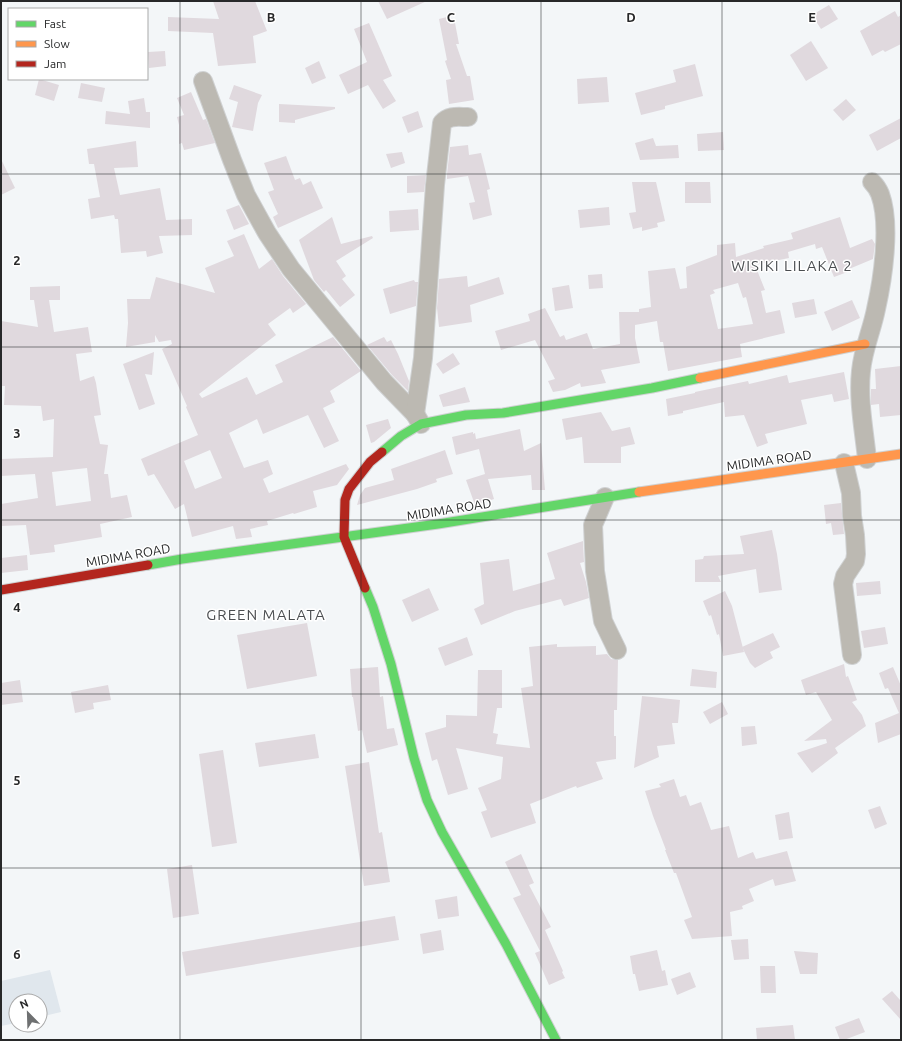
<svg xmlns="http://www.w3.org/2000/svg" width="902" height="1041" viewBox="0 0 902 1041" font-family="Ubuntu,sans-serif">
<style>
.built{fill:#e0e7ed}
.building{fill:#e0d9de;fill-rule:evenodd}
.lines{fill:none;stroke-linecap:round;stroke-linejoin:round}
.street-casing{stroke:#cfd1d2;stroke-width:20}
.fast-casing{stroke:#cfd1d2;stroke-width:11}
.slow-casing{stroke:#cfd1d2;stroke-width:11}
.jam-casing{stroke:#cfd1d2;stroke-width:11}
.street{stroke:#bcb9b2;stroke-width:18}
.fast{stroke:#63d668;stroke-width:9}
.slow{stroke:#ff974d;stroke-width:9}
.jam{stroke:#b3261e;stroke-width:9}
.grid{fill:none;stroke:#272829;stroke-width:1;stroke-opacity:0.55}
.labels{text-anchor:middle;stroke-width:3;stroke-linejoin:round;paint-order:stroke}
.street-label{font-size:13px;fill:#272829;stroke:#fff}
.quarter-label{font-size:15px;letter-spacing:1px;fill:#4a4d50;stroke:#fff}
.grid-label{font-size:13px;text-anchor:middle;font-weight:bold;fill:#272829;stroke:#fff;stroke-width:3;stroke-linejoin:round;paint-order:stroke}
</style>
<rect width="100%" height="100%" fill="#f3f6f8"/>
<polygon class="built" points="50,970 61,1012 40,1017 40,1001 16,1001 16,1023 1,1026 1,981"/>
<g class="building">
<polygon points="213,1 255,1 267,31 253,36 256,63 218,66 213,33 168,31 168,17 219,19"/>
<polygon points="378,1 427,1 387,19"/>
<polygon points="829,5 838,19 821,29 812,15"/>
<polygon points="895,11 898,17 901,15 901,44 885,52 883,50 872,56 860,31"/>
<polygon points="447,17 450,24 455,23 459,44 456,44 467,76 470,76 474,100 449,104 446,80 451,79 445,61 447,60 439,19"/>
<polygon points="369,23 392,76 383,80 396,101 383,109 368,85 348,94 339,75 367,62 354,29"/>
<polygon points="811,41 828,68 806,81 790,55"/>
<polygon points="165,51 166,66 149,68 148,52"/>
<polygon points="319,61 326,78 312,84 305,68"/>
<polygon points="695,64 703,96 665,106 665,109 641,115 635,93 676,82 673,70"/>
<polygon points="607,77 609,102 578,104 577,79"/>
<polygon points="39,79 59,85 54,101 35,95"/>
<polygon points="81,83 105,88 102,102 78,98"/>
<polygon points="234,85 262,95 258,103 253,131 232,127 238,102 229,99"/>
<polygon points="191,92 203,120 206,119 215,143 184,150 182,143 179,144 179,125 177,117 184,115 177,98"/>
<polygon points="144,98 146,112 150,112 150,128 105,124 106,111 130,114 128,101"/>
<polygon points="846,99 856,110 843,121 833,110"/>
<polygon points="279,104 335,107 335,109 295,120 295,123 279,122"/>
<polygon points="418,111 423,127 408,133 402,117"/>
<polygon points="901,118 901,138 877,151 869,135"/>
<polygon points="723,132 724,150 698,151 697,134"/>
<polygon points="653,138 656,146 678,145 679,158 640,160 635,143"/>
<polygon points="136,141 138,167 114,168 120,195 160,188 166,220 192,219 192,235 159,236 163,253 147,257 146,251 121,253 118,219 115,219 114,215 91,219 88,199 100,197 94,164 89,164 87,149"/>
<polygon points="468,145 469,155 481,153 490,189 487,190 492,215 473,220 469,203 475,202 468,176 447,179 447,174 450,147"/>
<polygon points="402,152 405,163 391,168 386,154"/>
<polygon points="286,156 295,180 300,178 303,185 311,181 323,208 278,228 273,217 278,214 268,192 274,190 264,163"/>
<polygon points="1,159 15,188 1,195"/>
<polygon points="426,175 424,192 407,193 407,176"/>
<polygon points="632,182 656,182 665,221 657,223 658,227 642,231 642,227 633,229 629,213 636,212"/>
<polygon points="685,182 710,182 711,203 685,203"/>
<polygon points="239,205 249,224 234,230 226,210"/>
<polygon points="609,207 610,225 580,228 578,210"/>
<polygon points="418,209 419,230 390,232 389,211"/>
<polygon points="332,217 341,244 372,236 373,238 336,261 346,276 342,279 355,295 340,307 326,290 324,292 314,280 299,240"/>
<path d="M840 217 850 248 872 239 875 244 873 259 849 269 850 271 834 277 822 247 816 249 815 244 788 252 789 258 755 265 765 290 761 291 766 313 780 310 785 333 740 344 742 357 668 371 663 342H660L657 321 635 325V338L640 363 601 370 606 383 581 387 580 383 565 390 553 392 548 381 555 379 535 340 501 350 495 331 530 321 528 314 545 308 560 337 564 335 566 340 587 333 593 349 620 344 619 312H639V309L651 307 648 271 675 268 680 289 687 288 686 267 717 255V245L735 243 736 257 764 248 763 246 793 239 791 233ZM738 283 743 298 746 297 753 324 718 329 710 295 715 293 713 290Z"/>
<path d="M244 234 259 269 272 259 283 276 306 304 293 313 290 308 268 324 276 335 199 394 202 398 247 377 256 395 283 382 275 365 333 337 361 371 330 391 335 402 323 408 339 441 324 448 308 415 263 434 257 419 229 433 244 468 268 460 273 474 263 479 269 493 346 464 349 469 337 485 313 491 317 507 294 514 293 513 267 521 268 525 250 529 252 537 236 539 233 526 192 537 184 504 175 509 154 474 148 476 141 459 198 435 186 407 187 406 162 349 172 344 171 340 159 342 155 335V342L126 347 128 323 127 299H150L156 277 215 293 205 268 234 256 227 241ZM210 450 222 478 195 489 184 461Z"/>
<polygon points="602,274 603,288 589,289 588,275"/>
<polygon points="467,276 468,287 499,277 504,294 470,305 472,322 439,327 437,308 439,279"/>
<polygon points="414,280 415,282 418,282 416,306 390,314 383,289"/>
<polygon points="569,285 573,308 555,311 552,288"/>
<path d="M60 286V300H49L54 332 88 327 92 352 76 354 80 381 94 376 96 383 101 415 94 416 100 444 108 445 104 474H108L111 498 127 495 132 517 100 524 102 537 54 545 55 552 30 555 26 525 1 526V504L38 498 35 474 1 476V459L53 457 54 419 43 421 41 406 4 405 5 386H1V321L38 327 34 300H30V287ZM87 468 91 501 56 506 52 472Z"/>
<polygon points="814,299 817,314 795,318 792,303"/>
<polygon points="852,300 860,318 832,331 824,312"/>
<polygon points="384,337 387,342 391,340 398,354 409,381 408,391 392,375 367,345"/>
<polygon points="154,352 152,375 145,374 155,404 139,410 123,364"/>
<polygon points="453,353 460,364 443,374 436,364"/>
<polygon points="901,366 901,415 880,417 879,404 871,405 871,389 876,389 875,369"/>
<polygon points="844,372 849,399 834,402 832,394 801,400 807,424 765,434 768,443 757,447 744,415 725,417 724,402 683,411 683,413 668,416 666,399 695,393 695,392 748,381 749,384 787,375 789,383"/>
<polygon points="465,387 470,402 443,407 439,395"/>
<polygon points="601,412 612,431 630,427 635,444 621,447 621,463 584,463 582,437 566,440 562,419"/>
<polygon points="388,419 391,428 374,442 371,443 366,425"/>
<polygon points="520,429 524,451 541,443 545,490 532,490 531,475 488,479 494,499 475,505 466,480 485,474 479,449 456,455 452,437 473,432 473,434 475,433 476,439"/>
<polygon points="445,450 453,474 436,479 437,482 417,489 357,505 360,495 365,488 394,480 391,469"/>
<polygon points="841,503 844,534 833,535 831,523 826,524 824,505"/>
<polygon points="772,530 777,554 782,590 759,593 756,569 718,576 721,582 695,582 695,560 703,559 704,556 744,554 740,536"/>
<polygon points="583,541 584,562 580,563 586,582 589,598 564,606 561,599 515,611 481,625 474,609 484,604 480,563 509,559 513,591 555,579 547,553"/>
<polygon points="27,555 28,570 1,573 1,558"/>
<polygon points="880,581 881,594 857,596 856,583"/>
<polygon points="429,588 439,610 412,622 402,600"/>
<polygon points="725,591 732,606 744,652 723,656 719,634 717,635 711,615 709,616 703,601"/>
<polygon points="307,623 317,676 247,689 237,635"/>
<polygon points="885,627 888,644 864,648 861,631"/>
<polygon points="773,633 780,647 770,652 773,658 755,668 750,663 742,647"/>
<polygon points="467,637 473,655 445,666 438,648"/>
<polygon points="557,644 557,647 596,646 596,655 607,654 611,659 618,660 617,710 614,710 614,736 616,736 616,759 596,762 603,779 577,788 576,786 530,804 536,823 491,838 481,812 487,810 478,788 501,779 503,757 456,748 468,789 448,795 437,759 432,761 425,733 446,727 446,715 477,716 478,670 502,670 502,708 497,708 493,733 498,734 496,744 530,748 521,688 533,686 529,647"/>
<polygon points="844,664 846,677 848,676 857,700 852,702 862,715 866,726 835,748 838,753 812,773 797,753 827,743 826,739 804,741 832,720 816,692 806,695 801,680"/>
<polygon points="378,667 380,697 383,696 387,729 394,728 398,745 367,753 362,730 358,731 353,697 352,697 350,669"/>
<polygon points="893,667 901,686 901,734 878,743 875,723 899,713 888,688 885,689 879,673"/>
<polygon points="692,669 717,672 716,688 690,686"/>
<polygon points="20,680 23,702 1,705 1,683"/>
<polygon points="108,685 111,700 93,703 94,709 75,713 71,692"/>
<polygon points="642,696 680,700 678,723 672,723 675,744 657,746 659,757 634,768"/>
<polygon points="722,702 728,714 710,724 703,712"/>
<polygon points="755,726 757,744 742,746 741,727"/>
<polygon points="315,734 319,758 259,767 255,743"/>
<polygon points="223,750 237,843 212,847 199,754"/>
<polygon points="369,762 379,833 382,832 390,882 364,886 345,766"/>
<polygon points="674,779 680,797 686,795 690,806 701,802 711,830 729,826 738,858 753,852 756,859 787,851 796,881 775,886 773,879 749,889 754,901 742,906 743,909 730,912 732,936 692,939 684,920 692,917 676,873 674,873 665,850 666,850 653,816 645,791 661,787 659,784"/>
<polygon points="880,806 887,824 875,829 868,810"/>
<polygon points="789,812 793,838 779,840 775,815"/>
<polygon points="521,854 534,883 529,885 551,927 545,930 563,971 562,972 565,978 549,985 535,953 540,951 513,898 521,895 505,862"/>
<polygon points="192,865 199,914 173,918 167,869"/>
<polygon points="457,896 459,916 438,919 435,900"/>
<polygon points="395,916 399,940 186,976 182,952"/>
<polygon points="441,930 444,950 423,954 420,934"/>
<polygon points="748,939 749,959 734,960 731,940"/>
<polygon points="657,950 662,971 665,970 668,985 639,991 635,974 633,974 630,956"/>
<polygon points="794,951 818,953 817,974 800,974"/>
<polygon points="760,966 775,966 776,993 761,993"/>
<polygon points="690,972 696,987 677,995 671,979"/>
<polygon points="892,991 901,1001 901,1020 882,999"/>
<polygon points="859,1018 865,1032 844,1040 840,1040 835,1027"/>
<polygon points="793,1025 795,1040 757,1040 756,1028"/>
</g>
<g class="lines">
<defs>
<g id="street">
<polyline points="203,81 232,160 246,195 267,233 291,269 384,382 415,414 421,424"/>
<path d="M415 414 423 358 435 185 442 123C449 115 458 117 468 117"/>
<path d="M867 459C864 430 858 400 861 371 863 349 872 330 876 309 883 278 891 224 880 194 878 189 875 185 872 182"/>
<polyline points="844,463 851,493 852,516 855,535 856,554 855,561 845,576 843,584 852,655"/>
<polyline points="605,497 593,525 595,571 603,621 617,650"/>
</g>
<g id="fast">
<polyline points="382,452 401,436 421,424 466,415 503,413 652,388 700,378"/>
<polyline points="148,565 182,559 438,524 639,492"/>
<polyline points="365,588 373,607 391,664 414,758 427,800 442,832 506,944 556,1040"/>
</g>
<g id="slow">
<polyline points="700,378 865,344"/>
<polyline points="639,492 901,454"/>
</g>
<g id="jam">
<polyline points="365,588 344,537 345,500 349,489 370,462 382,452"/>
<polyline points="1,590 148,565"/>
</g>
</defs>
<use href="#street" class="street-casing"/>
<use href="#fast" class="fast-casing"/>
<use href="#slow" class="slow-casing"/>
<use href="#jam" class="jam-casing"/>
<use href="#street" class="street"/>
<use href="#fast" class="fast"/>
<use href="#slow" class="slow"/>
<use href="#jam" class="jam"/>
</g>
<path class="grid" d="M180 1V1040M361 1V1040M541 1V1040M722 1V1040M1 174H901M1 347H901M1 520H901M1 694H901M1 868H901"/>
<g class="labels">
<g class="street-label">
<text transform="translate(769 460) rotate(-8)" y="5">MIDIMA ROAD</text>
<text transform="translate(449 509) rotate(-9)" y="5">MIDIMA ROAD</text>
<text transform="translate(128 555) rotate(-10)" y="5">MIDIMA ROAD</text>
</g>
<g class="quarter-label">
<text x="792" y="271">WISIKI LILAKA 2</text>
<text x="266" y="620">GREEN MALATA</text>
</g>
</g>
<g class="grid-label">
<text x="271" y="22">B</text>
<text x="451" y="22">C</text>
<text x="631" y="22">D</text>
<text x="812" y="22">E</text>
<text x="17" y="265">2</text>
<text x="17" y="438">3</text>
<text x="17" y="612">4</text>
<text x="17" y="785">5</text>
<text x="17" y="959">6</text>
</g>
<rect width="902" height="1041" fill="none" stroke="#272829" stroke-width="4"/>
<rect x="8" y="8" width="140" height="72" fill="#ffffff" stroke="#a9a9a9"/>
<rect x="16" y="21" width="20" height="6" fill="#63d668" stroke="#a9a9a9"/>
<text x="44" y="28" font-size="12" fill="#272829">Fast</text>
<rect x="16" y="41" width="20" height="6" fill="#ff974d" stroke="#a9a9a9"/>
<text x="44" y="48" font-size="12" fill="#272829">Slow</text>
<rect x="16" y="61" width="20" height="6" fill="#b3261e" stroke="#a9a9a9"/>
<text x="44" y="68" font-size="12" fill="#272829">Jam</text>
<g transform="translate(28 1013) rotate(337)"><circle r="19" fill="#ffffff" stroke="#a9a9a9"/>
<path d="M0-3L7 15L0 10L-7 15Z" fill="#6e7071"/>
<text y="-6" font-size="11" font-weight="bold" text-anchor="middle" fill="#272829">N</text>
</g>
</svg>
